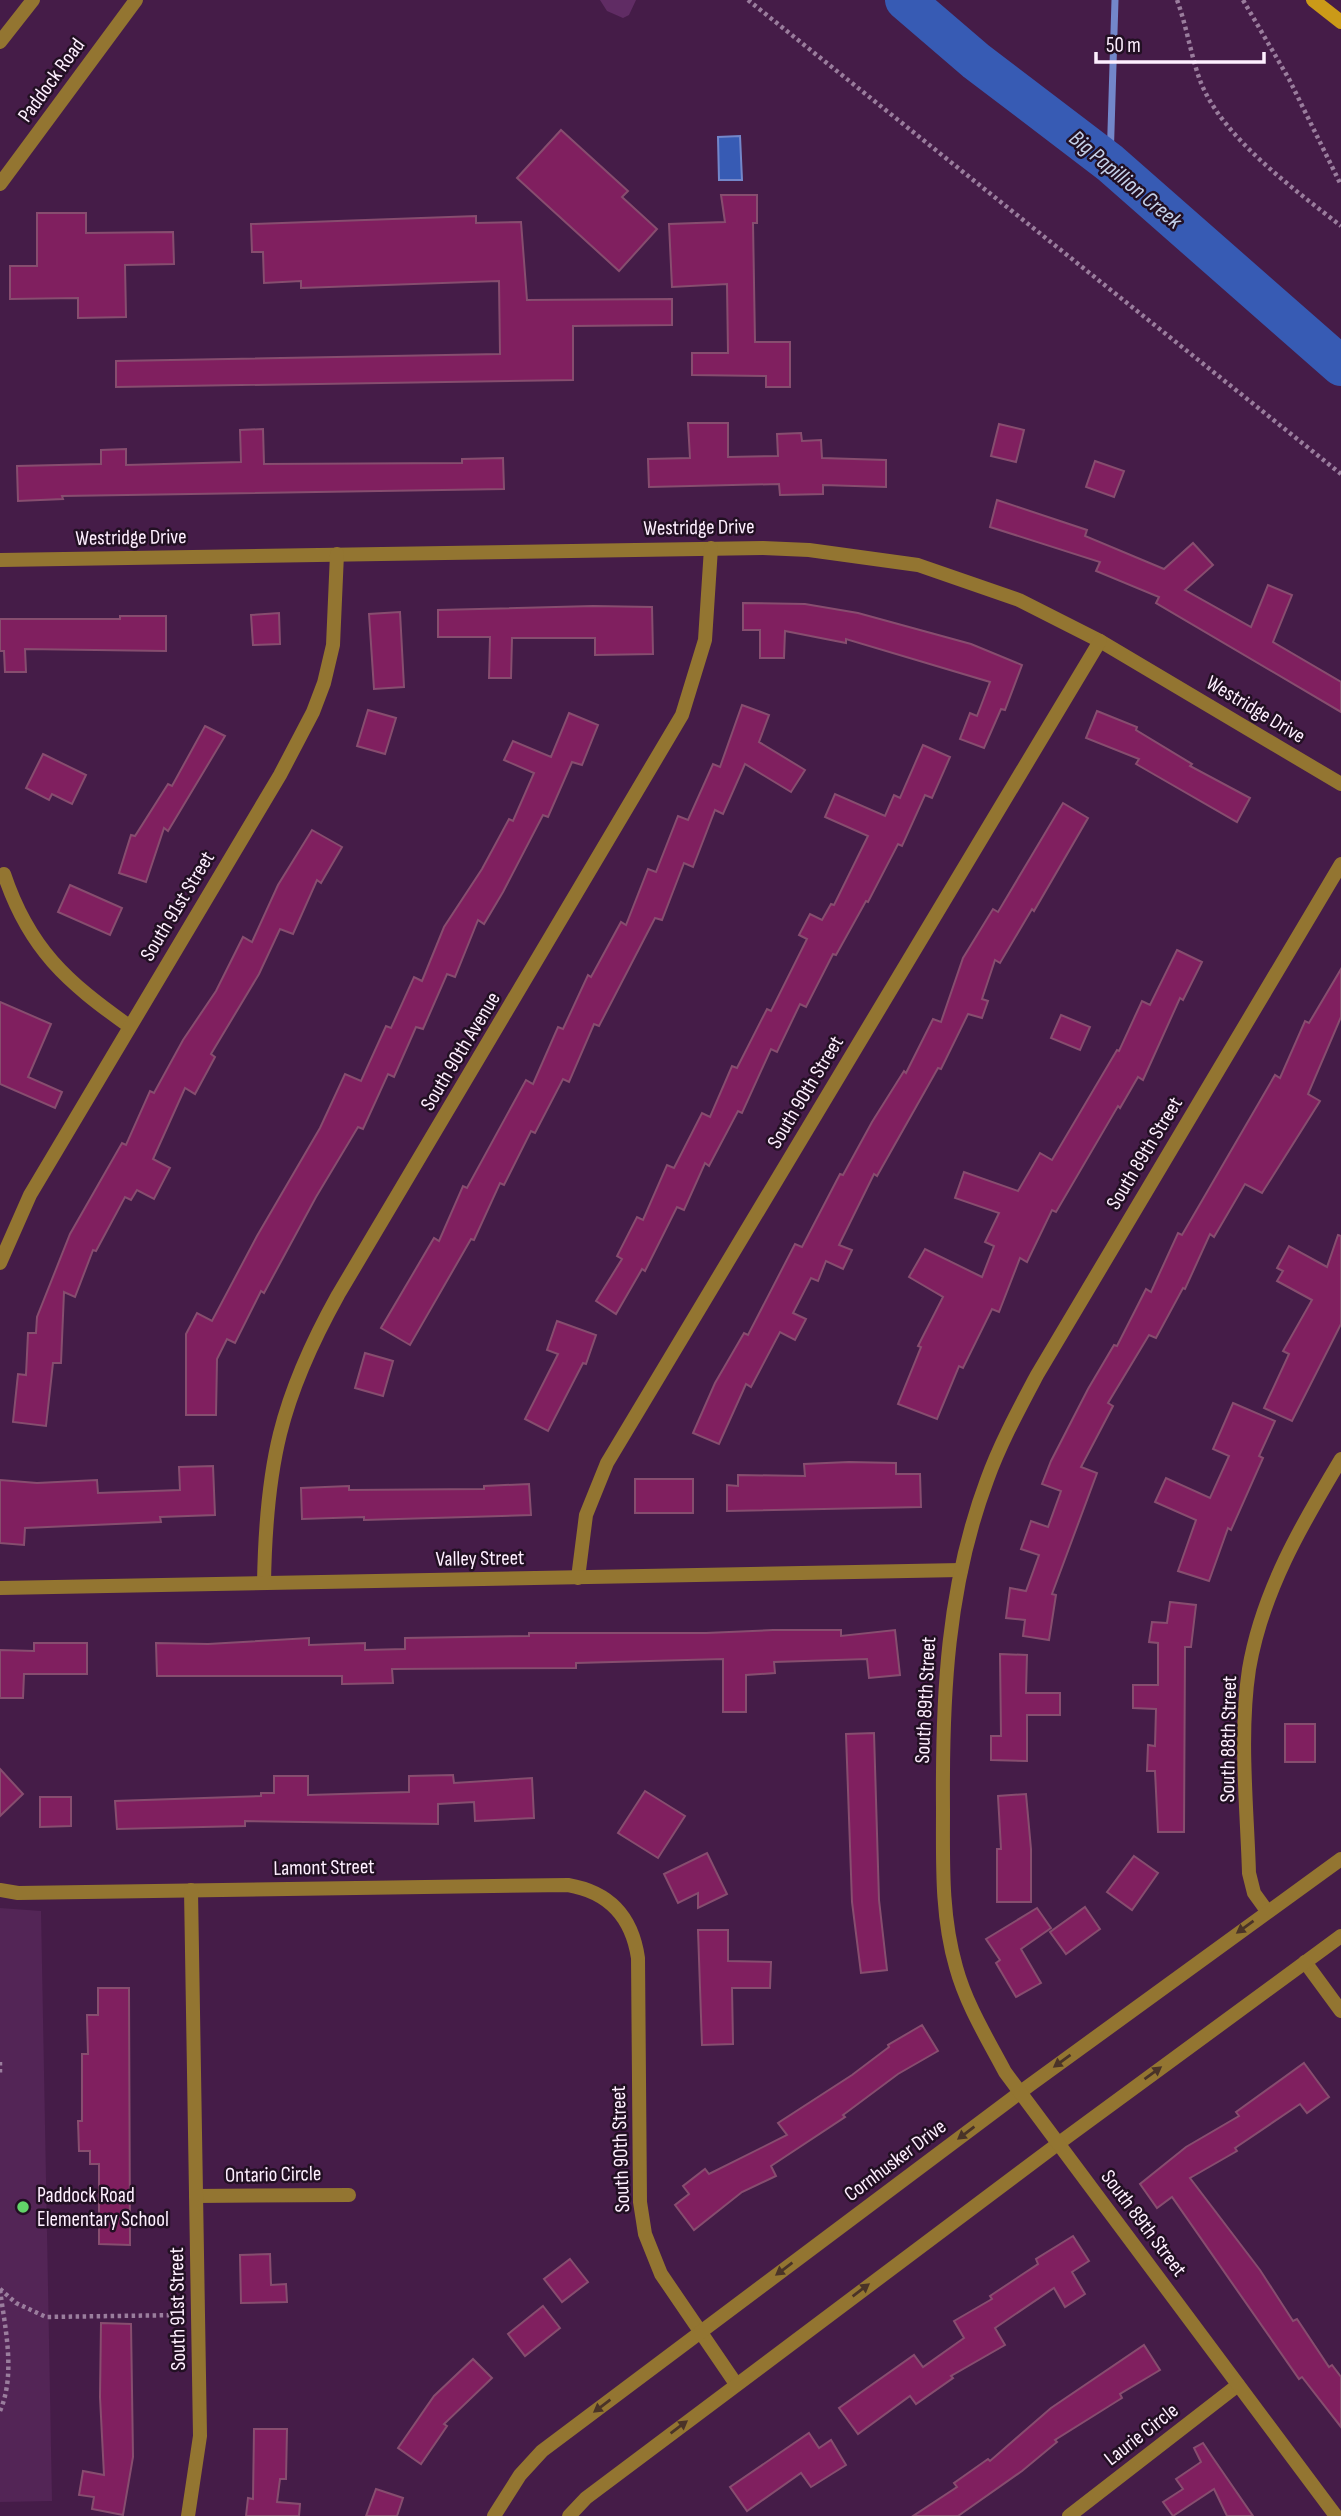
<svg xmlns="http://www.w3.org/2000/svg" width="1341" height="2516" viewBox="0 0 1341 2516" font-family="'Sofia Sans Condensed',sans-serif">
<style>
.built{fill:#532556}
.green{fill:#602c64}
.water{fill:#375bb4;stroke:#7387ca;stroke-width:2}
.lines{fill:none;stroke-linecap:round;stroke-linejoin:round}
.stream{stroke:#7387ca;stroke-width:7}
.river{stroke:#375bb4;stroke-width:40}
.building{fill:#801f5f;stroke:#874d6f;stroke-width:2}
.path{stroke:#9a7d9d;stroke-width:4.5;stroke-dasharray:3.5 3.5;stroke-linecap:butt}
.minor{stroke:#937531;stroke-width:14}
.secondary{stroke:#cb9a18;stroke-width:14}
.oneway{fill:#4a3328}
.poi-dot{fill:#62d469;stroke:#221023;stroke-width:2.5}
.labels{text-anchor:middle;stroke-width:5;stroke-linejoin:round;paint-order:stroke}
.street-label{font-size:21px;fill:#feefff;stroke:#221023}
.poi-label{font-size:21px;fill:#feefff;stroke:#221023;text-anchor:start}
.water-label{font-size:23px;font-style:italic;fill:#c5d1e9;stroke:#221023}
</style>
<rect width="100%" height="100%" fill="#451c48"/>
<polygon class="built" points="0,1908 41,1911 52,2501 0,2502"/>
<polygon class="green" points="600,0 636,0 629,15 623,18 607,11"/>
<polygon class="water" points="740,136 742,180 719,180 718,137"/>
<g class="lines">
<polyline class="stream" points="1110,163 1115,0"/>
<polyline class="river" points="905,0 976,61 1110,163 1341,366"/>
</g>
<g class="building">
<polygon points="561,130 628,191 622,197 657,229 619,271 517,178"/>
<polygon points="721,195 757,195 757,223 753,223 755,342 790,342 790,387 766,387 766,376 692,375 692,353 728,353 727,284 672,287 669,224 725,222"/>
<polygon points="37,213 86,213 86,233 173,232 174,264 125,265 126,317 78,318 78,298 10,299 10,266 37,266"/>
<polygon points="476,216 476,223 521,222 527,300 672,299 672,325 573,326 573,380 116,387 116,361 500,354 499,281 301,288 301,281 264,283 263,252 252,252 251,224"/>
<polygon points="688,423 728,423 728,457 778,456 777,434 801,433 802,441 821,440 822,458 886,460 886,487 823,485 823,494 780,495 779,484 649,487 648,459 690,458"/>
<polygon points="999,424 1024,430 1016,462 991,456"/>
<polygon points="263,429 264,464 462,463 462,459 503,458 504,489 62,496 63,499 18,501 17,466 101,464 101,450 126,449 126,465 241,462 240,430"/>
<polygon points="1095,461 1124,471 1114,497 1086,487"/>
<polygon points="997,500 1087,530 1085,536 1164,569 1193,543 1213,565 1185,590 1251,627 1268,585 1292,595 1273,642 1341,682 1341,712 1156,603 1159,597 1096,571 1100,562 990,527"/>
<polygon points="743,603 805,604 858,613 971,644 1022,665 1005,710 1001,709 984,748 960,739 970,713 977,716 990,682 846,639 846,643 785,631 784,658 760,658 760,630 743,630"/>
<polygon points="593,606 652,607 653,654 595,655 595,638 512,638 511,678 489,678 490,637 438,637 438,610"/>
<polygon points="400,612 404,687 374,689 369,614"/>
<polygon points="279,613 280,644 253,645 251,615"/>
<polygon points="120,616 166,616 166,651 25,649 26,672 5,672 4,651 0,651 0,619 120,619"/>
<polygon points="742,705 769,715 759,742 805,770 791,792 745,764 723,814 715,810 693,867 684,863 662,920 655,918 599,1026 594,1024 569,1082 563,1079 535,1133 531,1131 504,1185 500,1183 474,1240 471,1239 410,1345 381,1328 434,1238 439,1241 463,1186 467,1188 526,1080 533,1084 558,1027 563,1029 588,975 591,977 621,922 626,925 648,869 656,872 678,816 688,820 713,764 720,767"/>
<polygon points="368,710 396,718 385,754 357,746"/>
<polygon points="1097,711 1137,727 1136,730 1192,764 1190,766 1250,798 1237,822 1136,764 1139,759 1086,738"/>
<polygon points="569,713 598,725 582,765 572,762 548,817 543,815 503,892 484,924 478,920 455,977 447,974 423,1029 416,1027 394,1077 388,1074 363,1129 358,1127 316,1197 264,1293 261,1291 235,1343 227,1339 217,1359 216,1415 186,1415 186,1334 197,1313 212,1321 257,1236 320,1128 345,1074 361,1081 386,1026 391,1028 414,977 422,981 444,927 482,869 509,819 513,821 534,773 504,760 513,741 551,757"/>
<polygon points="205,726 225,736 168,831 164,828 146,882 119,873 131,835 135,836 168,784 172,786"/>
<polygon points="923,745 950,757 932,798 925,795 902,846 898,844 868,902 866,901 836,955 833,954 806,1007 800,1004 777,1052 771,1049 742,1113 738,1111 709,1166 705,1163 684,1210 677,1207 645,1271 642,1269 616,1314 596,1301 622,1259 617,1256 637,1217 643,1220 667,1165 674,1168 702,1113 710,1117 732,1066 737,1068 767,1009 771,1011 807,939 799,935 810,914 822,920 831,904 834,905 868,836 825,817 835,794 885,816 894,795 900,798"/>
<polygon points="43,754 86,775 72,804 52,794 49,800 26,788"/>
<polygon points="1063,803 1088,818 1034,911 1032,909 1000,963 995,960 982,999 988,1001 982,1018 968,1014 941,1069 938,1068 877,1176 874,1174 839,1245 852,1250 843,1269 826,1261 818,1281 811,1278 793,1313 806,1319 795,1340 780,1332 751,1387 746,1384 719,1444 693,1433 715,1383 744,1333 748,1335 795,1244 802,1247 840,1174 843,1175 872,1122 904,1071 906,1073 933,1019 941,1022 963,958 993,909 998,912"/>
<polygon points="312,830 342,847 321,883 317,880 293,934 280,929 259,974 211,1054 215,1057 195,1094 185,1088 153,1159 170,1168 154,1199 137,1190 131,1200 125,1197 96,1251 93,1250 75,1297 64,1292 61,1363 53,1363 46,1426 13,1422 18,1374 26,1375 28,1333 36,1333 37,1317 70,1234 122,1143 126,1145 150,1091 154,1093 183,1040 216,991 243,937 252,942 278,885"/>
<polygon points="70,885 122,908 110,935 58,912"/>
<polygon points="1177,950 1202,962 1183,1000 1180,998 1143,1080 1138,1077 1120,1108 1118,1106 1056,1212 1052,1210 1027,1262 1020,1258 999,1312 992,1309 963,1368 959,1366 937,1419 898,1404 921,1347 918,1346 943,1297 909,1277 925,1249 982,1277 994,1246 985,1242 999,1213 955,1198 964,1172 1018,1191 1040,1153 1052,1160 1117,1050 1119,1051 1142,1001 1150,1005"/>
<polygon points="1341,969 1341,1017 1308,1094 1320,1101 1262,1193 1245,1184 1214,1237 1210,1234 1185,1289 1183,1288 1156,1338 1149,1335 1108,1403 1113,1406 1081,1467 1097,1473 1052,1594 1056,1595 1049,1640 1023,1636 1025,1620 1006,1618 1010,1588 1026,1591 1039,1555 1021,1549 1031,1521 1048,1527 1061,1491 1042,1484 1051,1461 1088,1389 1114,1345 1117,1346 1146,1289 1151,1292 1178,1233 1182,1235 1275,1075 1280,1078 1305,1021 1309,1023"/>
<polygon points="0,1002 51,1024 28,1077 62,1092 55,1108 0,1084"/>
<polygon points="1061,1015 1090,1027 1080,1050 1051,1038"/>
<polygon points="1338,1235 1341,1236 1341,1324 1292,1421 1264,1408 1289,1354 1283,1351 1312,1300 1277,1281 1283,1271 1277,1268 1289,1246 1327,1267"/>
<polygon points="557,1321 596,1335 586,1364 583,1363 548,1431 525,1419 558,1354 547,1350"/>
<polygon points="365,1353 393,1361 383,1396 355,1388"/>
<polygon points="1233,1403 1275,1421 1259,1456 1263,1458 1231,1530 1228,1528 1209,1581 1178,1571 1196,1520 1155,1502 1166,1478 1210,1498 1229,1456 1213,1449"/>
<polygon points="849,1462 896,1463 896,1474 920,1474 921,1507 727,1511 727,1485 738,1486 738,1475 805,1476 804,1464"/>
<polygon points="213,1466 215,1515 160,1517 161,1522 25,1528 24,1545 0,1543 0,1480 37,1483 97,1480 98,1493 180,1490 179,1467"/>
<rect x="635" y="1479" width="58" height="34"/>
<polygon points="529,1484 531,1515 364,1520 364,1517 302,1519 301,1488 349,1486 349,1490 484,1489 484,1486"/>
<polygon points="1170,1602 1196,1605 1191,1647 1185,1647 1184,1832 1158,1832 1155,1771 1147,1771 1148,1745 1155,1746 1156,1709 1133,1708 1133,1685 1158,1685 1158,1643 1149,1642 1152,1622 1167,1623"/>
<polygon points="773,1630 841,1630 841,1636 895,1630 900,1675 869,1678 867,1659 774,1662 775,1673 746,1675 746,1712 723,1712 723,1659 576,1663 576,1668 392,1669 393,1683 342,1684 342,1676 157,1676 156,1643 208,1644 309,1638 309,1645 365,1643 365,1650 405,1649 405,1638 529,1636 529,1633 706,1633"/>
<polygon points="34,1643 87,1643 87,1674 24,1674 23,1698 0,1698 0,1650 34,1651"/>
<polygon points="1000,1654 1027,1655 1026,1693 1060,1693 1060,1715 1027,1715 1027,1761 991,1760 991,1736 1001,1736"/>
<rect x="1285" y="1724" width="30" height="38"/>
<polygon points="874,1733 879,1900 887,1970 861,1973 852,1902 846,1734"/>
<polygon points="0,1769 23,1794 0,1816"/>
<polygon points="453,1775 454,1783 532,1778 534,1818 475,1821 474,1802 438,1804 438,1824 245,1821 245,1826 117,1829 115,1801 261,1796 261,1793 274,1793 274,1776 308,1776 308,1795 409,1792 409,1776"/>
<polygon points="645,1791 685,1816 658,1858 618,1833"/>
<polygon points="1026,1794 1031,1849 1031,1902 997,1902 997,1849 1001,1849 998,1796"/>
<polygon points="40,1797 71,1797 71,1826 40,1827"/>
<polygon points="707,1853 727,1894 698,1908 698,1893 678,1903 664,1874"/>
<polygon points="1134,1856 1158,1873 1132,1910 1107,1892"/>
<polygon points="1085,1907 1100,1929 1066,1954 1050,1932"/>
<polygon points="1037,1908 1051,1928 1021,1949 1041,1983 1016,1997 996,1963 1000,1960 986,1939"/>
<polygon points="698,1930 728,1930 728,1961 771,1962 770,1988 732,1988 733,2044 702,2045"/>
<polygon points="98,1988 129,1988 130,2245 99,2244 99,2164 90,2164 90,2151 79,2151 78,2121 82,2121 82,2054 88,2054 87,2015 98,2015"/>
<polygon points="922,2025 938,2051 898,2074 843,2115 845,2117 771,2166 776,2176 742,2192 694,2230 675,2205 689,2194 683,2186 705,2169 709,2174 787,2135 778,2123 852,2075 889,2047 888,2045"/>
<polygon points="1304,2063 1329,2097 1307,2113 1300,2104 1235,2148 1237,2151 1190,2178 1260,2270 1293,2321 1297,2319 1329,2367 1332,2365 1341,2377 1341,2427 1302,2377 1299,2379 1172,2197 1157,2208 1140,2184 1186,2147 1239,2116 1236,2112"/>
<polygon points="1073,2236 1089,2261 1072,2272 1085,2294 1065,2307 1054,2288 995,2328 1005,2345 951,2376 953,2378 916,2404 910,2396 858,2434 839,2408 914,2355 923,2367 964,2338 954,2321 992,2299 990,2296 1038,2264 1036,2259"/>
<polygon points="270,2254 271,2285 286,2284 287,2302 241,2303 240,2255"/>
<polygon points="570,2259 588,2282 562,2302 544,2279"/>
<polygon points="543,2306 560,2328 525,2356 508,2334"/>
<polygon points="101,2323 131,2324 133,2457 123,2515 92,2509 94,2497 79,2495 83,2471 104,2475 100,2397"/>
<polygon points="1144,2345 1160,2370 1120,2394 1122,2398 1055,2440 1057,2442 1022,2471 958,2516 913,2516 957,2487 954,2483 988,2459 990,2461 1051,2408"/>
<polygon points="473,2359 492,2378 444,2424 447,2426 421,2464 398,2448 434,2396"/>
<polygon points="254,2429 287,2429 286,2479 280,2479 277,2502 300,2504 299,2516 246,2516 248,2498 253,2499"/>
<polygon points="809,2433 819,2448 831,2440 846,2465 811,2487 801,2473 747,2511 730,2487"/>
<polygon points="1203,2443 1211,2455 1253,2516 1227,2516 1214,2489 1173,2516 1163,2502 1183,2489 1176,2479 1201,2462 1194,2448"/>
<polygon points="376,2489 403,2498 397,2516 366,2516"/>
</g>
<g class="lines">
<g class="path">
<polyline points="748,0 1341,474"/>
<path d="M1177 0C1187 27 1191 57 1201 83 1224 139 1294 189 1341 226"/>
<polyline points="1243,0 1289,79 1341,185"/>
<polyline points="0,2062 0,2074"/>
<polyline points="0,2289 16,2303 46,2317 183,2315"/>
<path d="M0 2290C5 2328 16 2374 0 2411"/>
</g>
<g class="minor">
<polyline points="0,42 33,0"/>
<polyline points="0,184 136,0"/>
<polyline points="0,560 763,548 809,550 918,565 1019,600 1100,641 1341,784"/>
<path d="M4 874C29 949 67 982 129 1026"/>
<polyline points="0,1263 30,1195 280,775 313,712 324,683 333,645 337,554"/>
<polyline points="578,1578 586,1515 607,1463 1100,641"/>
<path d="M264 1583C266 1465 280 1399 338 1295L682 715 705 640 711 548"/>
<polyline points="0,1588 961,1570"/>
<path d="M0 1890 18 1893 568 1885C609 1892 632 1917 638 1958L640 2202 645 2234 661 2274 736 2384"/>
<path d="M1267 1911 1254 1893 1249 1873C1247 1807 1239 1735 1249 1669 1262 1592 1302 1524 1341 1459"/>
<polyline points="1305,1962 1341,2011"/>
<polyline points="196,2196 349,2195"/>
<polyline points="188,2516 200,2436 191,1890"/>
<polyline points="494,2516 520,2475 542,2451 1030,2085 1341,1859"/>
<polyline points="569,2516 586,2498 1059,2143 1341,1936"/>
<polyline points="1069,2516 1238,2385"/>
<path d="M1336 2516 1005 2072C987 2038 966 2004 956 1967 941 1915 943 1862 943 1809 942 1696 947 1587 987 1480 1000 1444 1019 1409 1037 1375L1341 864"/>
</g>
<polyline class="secondary" points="1313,0 1341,22"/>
</g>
<defs><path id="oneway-solid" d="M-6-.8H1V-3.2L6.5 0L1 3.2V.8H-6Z" transform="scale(1.75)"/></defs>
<g class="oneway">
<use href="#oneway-solid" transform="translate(1245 1927) rotate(144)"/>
<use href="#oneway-solid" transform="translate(1062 2061) rotate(144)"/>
<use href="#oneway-solid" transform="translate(1153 2073) rotate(-36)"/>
<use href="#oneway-solid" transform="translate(966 2133) rotate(143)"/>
<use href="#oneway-solid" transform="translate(784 2269) rotate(143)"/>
<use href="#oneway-solid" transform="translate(861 2290) rotate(-37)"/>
<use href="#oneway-solid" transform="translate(602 2406) rotate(143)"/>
<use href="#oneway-solid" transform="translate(679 2427) rotate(-37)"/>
</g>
<circle class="poi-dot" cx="23" cy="2207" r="7"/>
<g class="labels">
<g class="street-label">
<text transform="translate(51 80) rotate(-54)" y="7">Paddock Road</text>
<text transform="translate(699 527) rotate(-1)" y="7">Westridge Drive</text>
<text transform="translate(131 537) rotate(-1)" y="7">Westridge Drive</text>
<text transform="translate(1256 709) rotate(31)" y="7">Westridge Drive</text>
<text transform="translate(177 906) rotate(-59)" y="7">South 91st Street</text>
<text transform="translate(460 1051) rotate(-59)" y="7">South 90th Avenue</text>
<text transform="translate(805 1092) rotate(-59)" y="7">South 90th Street</text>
<text transform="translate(1144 1153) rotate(-59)" y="7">South 89th Street</text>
<text transform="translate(480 1558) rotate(-1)" y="7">Valley Street</text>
<text transform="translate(925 1700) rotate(-87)" y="7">South 89th Street</text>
<text transform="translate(1228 1739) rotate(-89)" y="7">South 88th Street</text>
<text transform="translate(324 1867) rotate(-1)" y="7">Lamont Street</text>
<text transform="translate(620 2149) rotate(-92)" y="7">South 90th Street</text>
<text transform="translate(895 2160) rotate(-37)" y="7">Cornhusker Drive</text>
<text transform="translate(273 2174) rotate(-1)" y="7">Ontario Circle</text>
<text transform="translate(1144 2223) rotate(53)" y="7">South 89th Street</text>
<text transform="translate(177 2309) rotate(-91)" y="7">South 91st Street</text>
<text transform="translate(1141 2434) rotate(-38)" y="7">Laurie Circle</text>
</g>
<g class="poi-label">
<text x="37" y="2202">Paddock Road<tspan x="37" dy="24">Elementary School</tspan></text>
</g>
<g class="water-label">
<text transform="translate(1126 179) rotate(40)" y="8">Big Papillion Creek</text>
</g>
</g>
<path d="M1096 52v10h168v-10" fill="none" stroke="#feefff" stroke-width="3.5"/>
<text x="1106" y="52" font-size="21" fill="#feefff" stroke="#221023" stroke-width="5" paint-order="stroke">50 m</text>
</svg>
